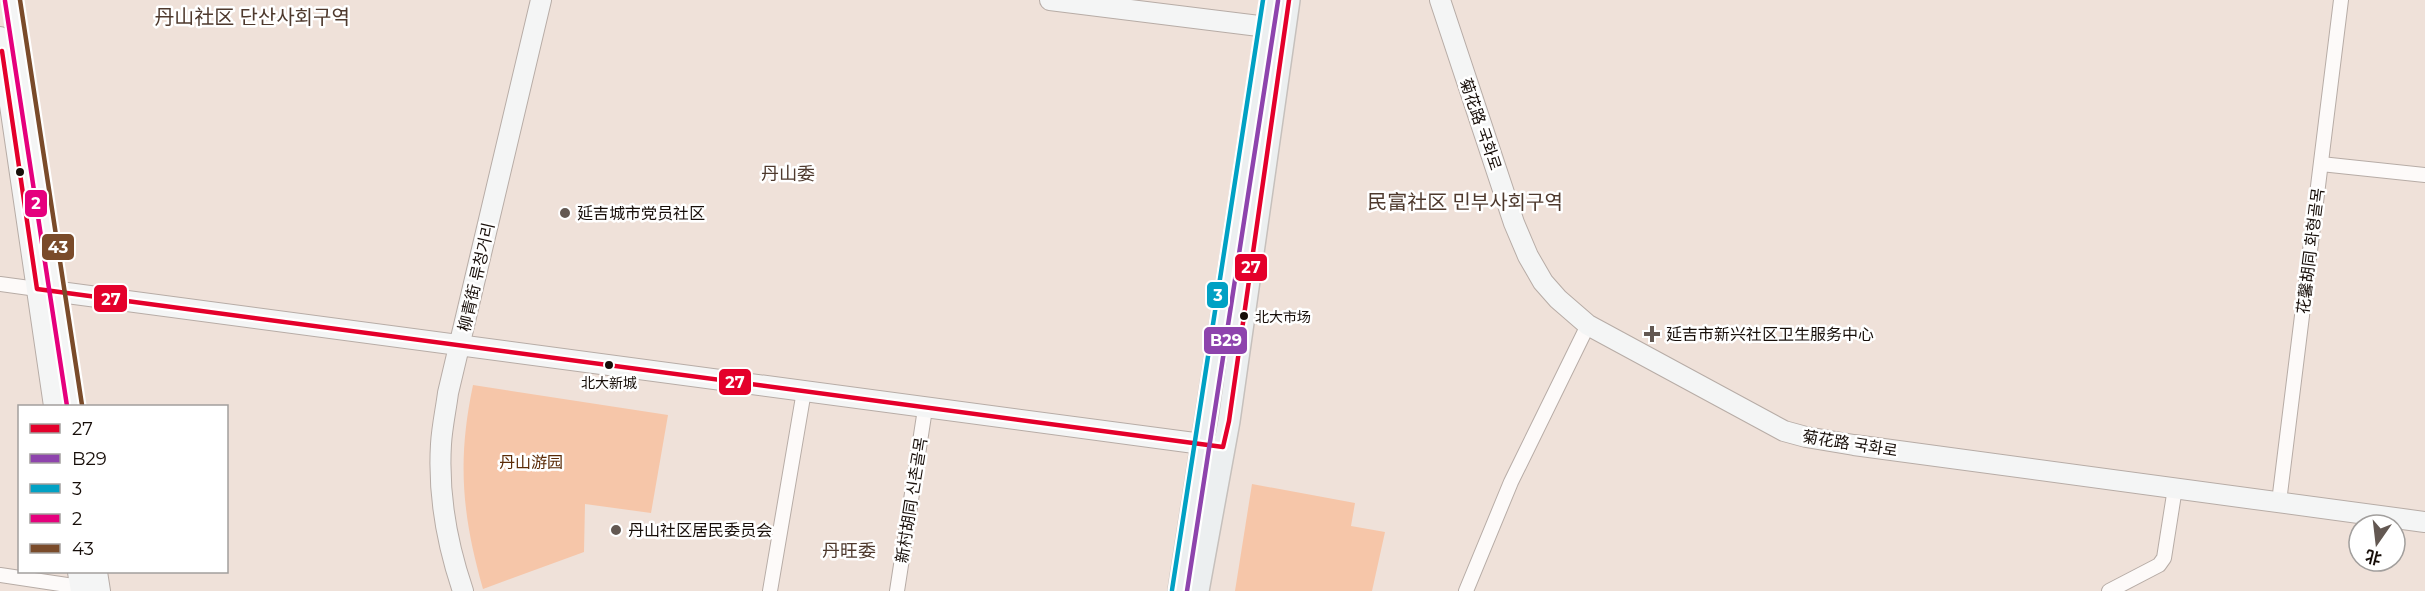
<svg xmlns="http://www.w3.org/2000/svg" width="2425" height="591" viewBox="0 0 2425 591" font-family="Montserrat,'Noto Sans SC','Noto Sans KR',sans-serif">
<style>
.green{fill:#f6c6a9}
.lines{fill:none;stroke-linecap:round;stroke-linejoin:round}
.street-casing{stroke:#b7aca6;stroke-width:16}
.secondary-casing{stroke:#b7aca6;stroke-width:22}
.primary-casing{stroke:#c6c0bc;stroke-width:24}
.street{stroke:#fdfaf9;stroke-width:14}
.secondary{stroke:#f4f5f5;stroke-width:20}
.primary{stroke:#eceff0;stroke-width:21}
.bus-1-casing{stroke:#fff;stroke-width:9}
.bus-2-casing{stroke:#fff;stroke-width:9}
.bus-3-casing{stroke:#fff;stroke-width:9}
.bus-4-casing{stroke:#fff;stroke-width:9}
.bus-5-casing{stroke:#fff;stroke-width:9}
.bus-1{stroke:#e4002b;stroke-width:4.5}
.bus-2{stroke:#8e44ad;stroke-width:4.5}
.bus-3{stroke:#01a1c4;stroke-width:4.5}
.bus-4{stroke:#e5007d;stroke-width:4.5}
.bus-5{stroke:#7a4b2a;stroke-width:4.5}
.bus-dot{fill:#170e09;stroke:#fff;stroke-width:2}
.poi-dot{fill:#635852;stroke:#fff;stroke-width:2}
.labels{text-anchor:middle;stroke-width:5;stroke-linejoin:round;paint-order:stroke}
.bus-label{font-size:14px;fill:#170e09;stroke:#fff;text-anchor:start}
.street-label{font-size:16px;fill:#170e09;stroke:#fff}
.poi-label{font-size:16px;fill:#170e09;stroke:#fff;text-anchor:start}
.park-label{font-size:16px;fill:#5b2b07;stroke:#fff}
.neighbourhood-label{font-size:18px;fill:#4e392d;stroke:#fff}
.quarter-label{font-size:20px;fill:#4e392d;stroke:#fff}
.line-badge{stroke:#fff;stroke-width:2}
.badge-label{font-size:16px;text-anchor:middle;font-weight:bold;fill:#fff}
</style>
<rect width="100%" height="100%" fill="#efe1d9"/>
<g class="green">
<path d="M473 385 668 415 651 513 585 504 584 552 483 589C462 515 457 461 473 385Z"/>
<polygon points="1252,484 1355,503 1351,526 1385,532 1372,591 1235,591"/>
</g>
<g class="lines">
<defs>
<g id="street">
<polyline points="2321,164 2425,175"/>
<polyline points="0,284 37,289"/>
<polyline points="2279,502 2341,0"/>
<polyline points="0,575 87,588"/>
<polyline points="770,591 804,391"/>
<polyline points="897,591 925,409"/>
<polyline points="1466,591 1511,482 1588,325"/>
<polyline points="2109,591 2159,565 2164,558 2175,488"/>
</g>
<g id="secondary">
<polyline points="12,0 75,406"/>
<polyline points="1050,0 1267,27"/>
<polyline points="1440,0 1514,223 1528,256 1543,282 1558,299 1588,325 1784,431 1806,437 1854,445 2425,522"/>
<polyline points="0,37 54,406"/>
<polyline points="37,289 1217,446"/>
<polyline points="78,572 81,591"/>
<polyline points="97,572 100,591"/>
<path d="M463 591C447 544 438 494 441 444 442 427 446 409 448 393L541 0"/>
</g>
<g id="primary">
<polyline points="1179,591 1271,0"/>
<polyline points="1198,591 1229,421 1289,0"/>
</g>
</defs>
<use href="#street" class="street-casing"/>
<use href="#secondary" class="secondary-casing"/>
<use href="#primary" class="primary-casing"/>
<use href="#street" class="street"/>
<use href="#secondary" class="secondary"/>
<use href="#primary" class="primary"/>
<defs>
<polyline id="bus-1" points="2,51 37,289 1223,447 1229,421 1289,0"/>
<polyline id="bus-2" points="1187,591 1278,1"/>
<polyline id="bus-3" points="1172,590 1263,0"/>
<polyline id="bus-4" points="5,1 67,406"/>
<polyline id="bus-5" points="20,0 82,405"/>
</defs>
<use href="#bus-1" class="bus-1-casing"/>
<use href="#bus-2" class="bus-2-casing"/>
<use href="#bus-3" class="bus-3-casing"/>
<use href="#bus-4" class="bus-4-casing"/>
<use href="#bus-5" class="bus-5-casing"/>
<use href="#bus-1" class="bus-1"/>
<use href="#bus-2" class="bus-2"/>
<use href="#bus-3" class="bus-3"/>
<use href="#bus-4" class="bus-4"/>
<use href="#bus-5" class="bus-5"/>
</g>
<g class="bus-dot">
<circle cx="20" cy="172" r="5"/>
<circle cx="1244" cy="316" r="5"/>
<circle cx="609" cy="365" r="5"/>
</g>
<g class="poi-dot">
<circle cx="565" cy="213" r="6"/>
<path d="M1649 325h6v6h6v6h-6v6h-6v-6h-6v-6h6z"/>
<circle cx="616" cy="530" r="6"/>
</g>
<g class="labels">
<g class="bus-label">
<text x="1255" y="322">北大市场</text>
<text x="609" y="388" text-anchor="middle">北大新城</text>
</g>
<g class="street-label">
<text transform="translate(1481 124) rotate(71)" y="6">菊花路 국화로</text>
<text transform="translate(2310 251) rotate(-83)" y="6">花馨胡同 화형골목</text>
<text transform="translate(476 277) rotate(-77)" y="6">柳青街 류청거리</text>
<text transform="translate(1850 443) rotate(9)" y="6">菊花路 국화로</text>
<text transform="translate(911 500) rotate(-81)" y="6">新村胡同 신촌골목</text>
</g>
<g class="poi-label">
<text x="577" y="219">延吉城市党员社区</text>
<text x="1666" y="340">延吉市新兴社区卫生服务中心</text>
<text x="628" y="536">丹山社区居民委员会</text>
</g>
<g class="park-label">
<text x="531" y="468">丹山游园</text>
</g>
<g class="neighbourhood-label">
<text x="788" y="180">丹山委</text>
<text x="849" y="557">丹旺委</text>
</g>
<g class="quarter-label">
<text x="252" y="24">丹山社区 단산사회구역</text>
<text x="1465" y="209">民富社区 민부사회구역</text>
</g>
</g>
<g class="line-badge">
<rect x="24" y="189" width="24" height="29" rx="6" fill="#e5007d"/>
<rect x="41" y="233" width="34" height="28" rx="6" fill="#7a4b2a"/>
<rect x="1234" y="253" width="34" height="29" rx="6" fill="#e4002b"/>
<rect x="1206" y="281" width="23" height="28" rx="6" fill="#01a1c4"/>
<rect x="93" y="284" width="35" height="29" rx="6" fill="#e4002b"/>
<rect x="1203" y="326" width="45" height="29" rx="6" fill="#8e44ad"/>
<rect x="718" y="368" width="34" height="28" rx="6" fill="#e4002b"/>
</g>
<g class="badge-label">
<text x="36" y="209">2</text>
<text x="58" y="253">43</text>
<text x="1251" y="273">27</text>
<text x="1218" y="301">3</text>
<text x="111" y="305">27</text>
<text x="1226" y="346">B29</text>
<text x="735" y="388">27</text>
</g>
<rect x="18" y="405" width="210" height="168" fill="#ffffff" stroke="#a29f9d" stroke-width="1.5"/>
<rect x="30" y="424" width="30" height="9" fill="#e4002b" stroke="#a29f9d" stroke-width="1.5"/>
<text x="72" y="435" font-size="18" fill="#170e09">27</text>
<rect x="30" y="454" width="30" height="9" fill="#8e44ad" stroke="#a29f9d" stroke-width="1.5"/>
<text x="72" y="465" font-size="18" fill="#170e09">B29</text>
<rect x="30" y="484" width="30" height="9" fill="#01a1c4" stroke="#a29f9d" stroke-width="1.5"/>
<text x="72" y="495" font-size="18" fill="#170e09">3</text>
<rect x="30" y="514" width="30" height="9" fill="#e5007d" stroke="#a29f9d" stroke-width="1.5"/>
<text x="72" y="525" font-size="18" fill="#170e09">2</text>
<rect x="30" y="544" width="30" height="9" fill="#7a4b2a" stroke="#a29f9d" stroke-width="1.5"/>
<text x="72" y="555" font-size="18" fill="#170e09">43</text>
<g transform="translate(2377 543) rotate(194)"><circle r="28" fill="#ffffff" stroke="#a29f9d" stroke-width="1.5"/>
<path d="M0-4.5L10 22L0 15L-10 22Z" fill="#635852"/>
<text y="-9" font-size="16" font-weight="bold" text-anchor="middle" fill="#170e09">北</text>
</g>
</svg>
